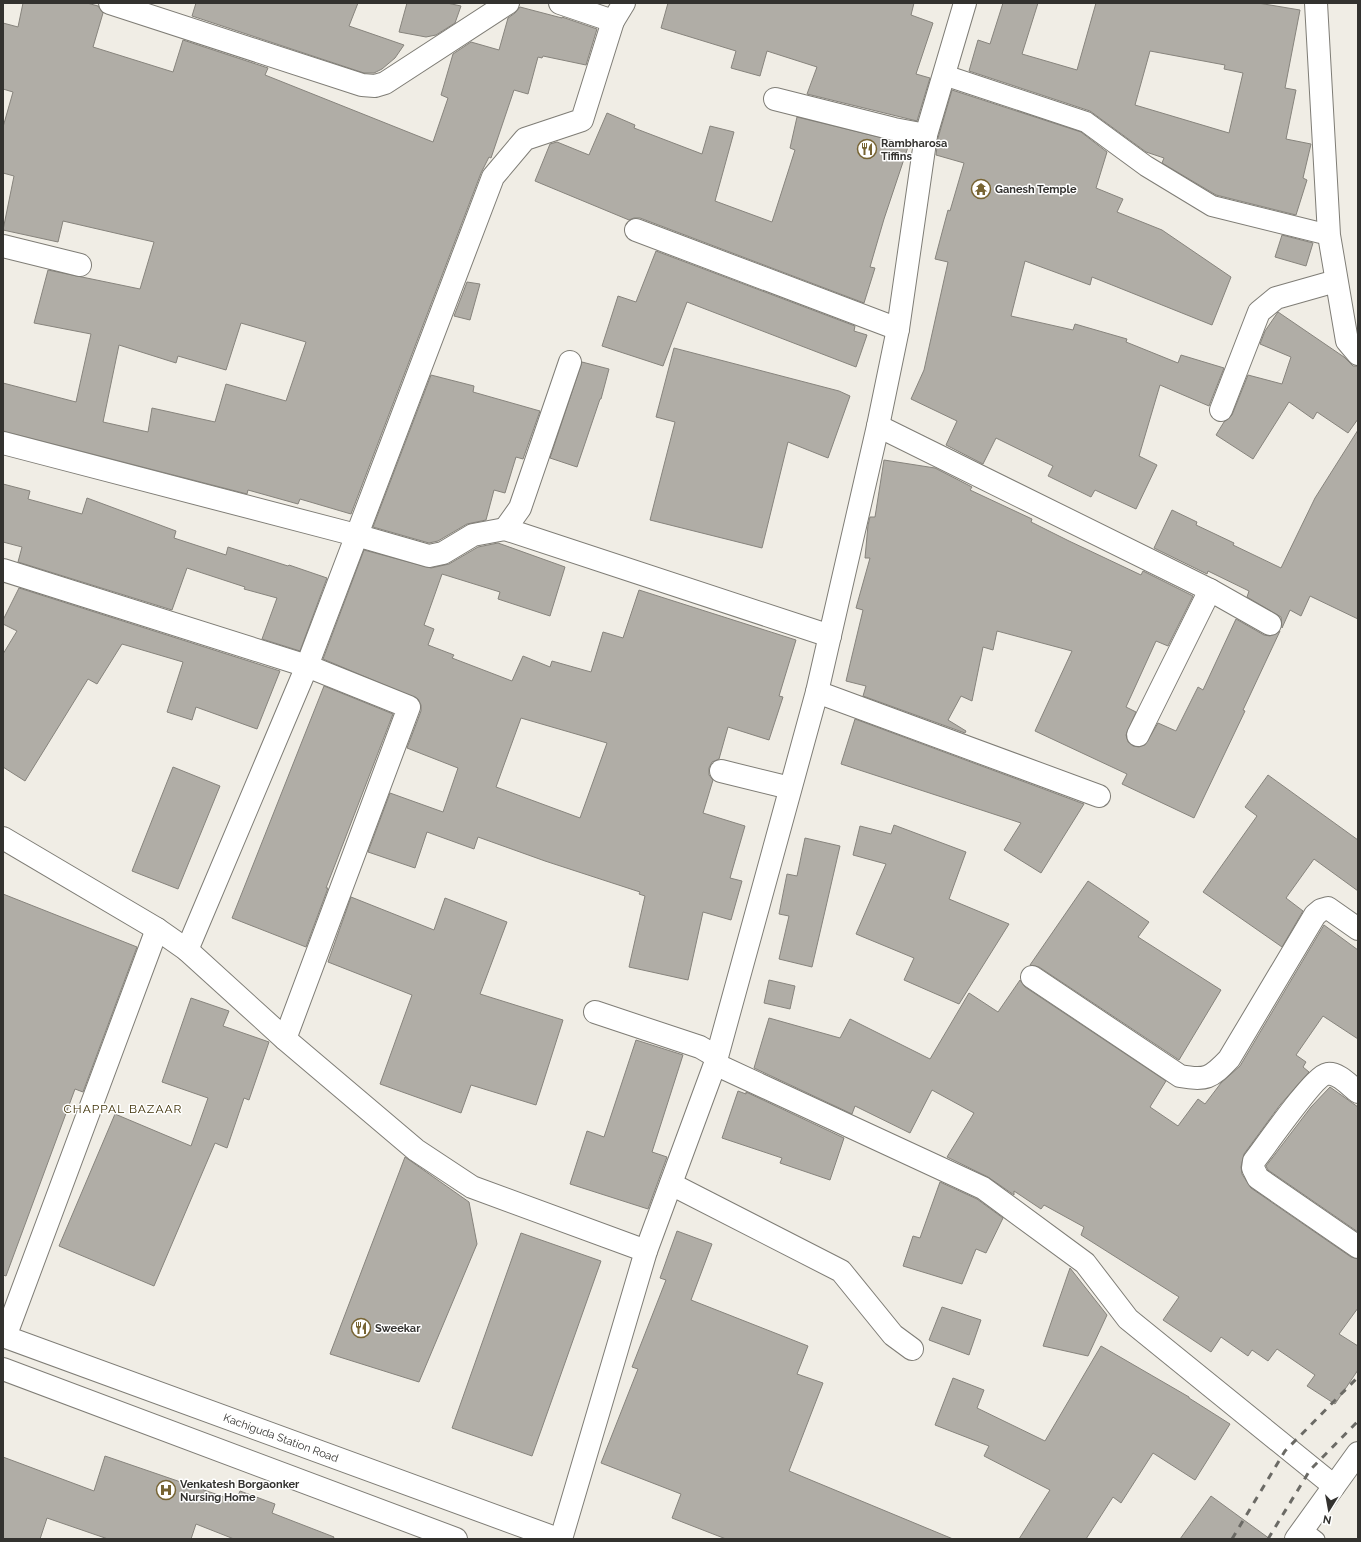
<svg xmlns="http://www.w3.org/2000/svg" width="1361" height="1542" viewBox="0 0 1361 1542" font-family="Raleway,sans-serif">
<style>
.building{fill:#b0ada6;stroke:#87847d;fill-rule:evenodd}
.lines{fill:none;stroke-linecap:round;stroke-linejoin:round}
.service-casing{stroke:#7f7d76;stroke-width:15}
.pedestrian-casing{stroke:#7f7d76;stroke-width:22}
.minor-casing{stroke:#7f7d76;stroke-width:24}
.tertiary-casing{stroke:#7f7d76;stroke-width:24}
.secondary-casing{stroke:#7f7d76;stroke-width:24}
.service{stroke:#fff;stroke-width:13}
.pedestrian{stroke:#fff;stroke-width:20}
.minor{stroke:#fff;stroke-width:22}
.tertiary{stroke:#fff;stroke-width:22}
.secondary{stroke:#fff;stroke-width:22}
.rail{stroke:#6b6a65;stroke-width:3;stroke-dasharray:7 7;stroke-linecap:butt}
.labels{text-anchor:middle;stroke-width:3;stroke-linejoin:round;paint-order:stroke}
.poi-label{font-size:11px;font-weight:bold;fill:#33322f;stroke:#fff;text-anchor:start}
.street-label{font-size:11px;fill:#33322f;stroke:#fff}
.neighbourhood-label{font-size:12px;letter-spacing:1px;fill:#3e3005;stroke:#fff}
</style>
<rect width="100%" height="100%" fill="#f0ede5"/>
<g class="building">
<path d="M23 3H87L98 6 103 13 93 47 173 72 183 40 268 68 265 75 433 142 448 98 441 95 453 54 471 42 499 50 508 18 515 13 520 7 562 18V17L597 29 586 65 543 56 542 58 538 57 528 94 514 90 491 158 489 157 481 173 351 514 300 499 298 504 248 490 247 494 3 431V383L76 402 91 334 34 323 48 270 140 289 154 242 63 221 58 242 3 230 14 176 3 173V127L13 92 3 89V23L18 27ZM241 323 306 342 286 401 226 384 215 422 152 408 148 432 103 422 119 345 176 363 178 356 226 370Z"/>
<polygon points="196,3 358,3 349,26 404,45 395,58 382,69 374,73 364,73 192,16"/>
<polygon points="407,3 447,3 461,6 455,23 436,35 426,37 399,32"/>
<polygon points="668,3 914,3 911,15 933,23 916,74 930,78 917,121 807,94 817,67 767,51 760,76 731,68 736,51 661,28"/>
<path d="M1003 3H1038L1022 54 1077 70 1096 3H1258L1300 10 1285 88 1296 90 1286 139 1311 144 1303 178 1307 180 1296 215 1216 195 1162 163 1164 158 1146 152 1090 111 969 71 978 40 990 44ZM1150 51 1225 65 1224 69 1243 73 1229 133 1135 105Z"/>
<polygon points="952,90 1081,132 1107,152 1096,188 1123,199 1117,212 1162,230 1231,277 1212,325 1092,277 1090,285 1025,261 1011,316 1073,330 1075,324 1127,339 1126,342 1178,363 1181,355 1224,368 1209,406 1160,385 1139,456 1157,465 1136,509 1095,490 1091,497 1048,476 1053,466 996,438 983,464 946,445 957,421 911,399 924,370 948,262 935,259 948,210 950,211 964,163 936,155 938,138"/>
<polygon points="607,113 635,125 634,128 702,154 710,126 734,132 715,201 772,222 795,150 790,148 797,117 912,145 911,148 908,147 884,219 870,267 875,268 864,303 640,218 634,218 629,220 535,181 550,144 557,142 589,155"/>
<polygon points="1282,235 1313,243 1306,266 1275,257"/>
<polygon points="656,251 855,326 854,331 867,335 856,367 687,302 663,366 602,346 618,296 636,302"/>
<polygon points="467,282 480,284 470,320 454,316"/>
<polygon points="1278,312 1344,357 1353,366 1358,366 1358,419 1348,433 1317,412 1313,419 1289,402 1253,459 1216,435 1224,422 1232,415 1248,375 1282,384 1291,357 1260,344 1265,331"/>
<polygon points="674,348 839,391 850,396 828,458 788,442 762,548 650,520 675,422 656,417"/>
<polygon points="582,362 609,369 601,399 600,399 577,467 550,458"/>
<polygon points="431,375 474,386 473,392 540,411 523,459 516,457 505,493 494,490 486,520 467,524 438,541 429,543 373,527"/>
<polygon points="1358,430 1358,619 1310,596 1301,616 1290,610 1282,628 1281,617 1247,597 1249,591 1208,571 1207,574 1154,548 1172,510 1197,522 1196,525 1234,543 1233,545 1281,568 1315,498"/>
<polygon points="884,460 935,468 972,487 970,490 1032,519 1031,522 1069,541 1141,575 1143,571 1193,596 1168,646 1156,641 1126,707 1136,712 1126,735 1128,742 1133,746 1139,747 1145,745 1158,723 1176,731 1198,687 1203,690 1236,619 1264,635 1270,636 1280,631 1243,710 1245,711 1194,818 1122,784 1127,774 1035,731 1072,651 997,631 993,650 983,647 972,701 961,696 948,720 966,731 965,733 863,696 866,686 846,681 863,610 856,608 870,558 865,558 868,525 870,517 875,517"/>
<polygon points="3,484 30,491 28,499 82,514 87,498 176,531 174,538 226,555 228,547 288,566 289,565 327,578 300,651 262,639 277,598 244,589 245,587 187,568 172,610 18,562 22,547 3,542"/>
<path d="M498 543 565 567 550 616 498 599 500 592 442 574 424 625 434 629 428 645 454 655 452 658 512 681 523 656 550 667 552 661 591 672 603 632 623 638 639 590 796 640 779 696 783 697 769 740 728 727 719 759 712 762 709 768V775L713 780 703 813 745 826 730 878 742 881 731 920 703 912 688 980 629 967 645 896 639 894 640 892 545 861 478 837 474 849 427 832 415 868 368 852 390 793 443 812 458 768 407 748 421 711V705L418 699 323 659 364 550 431 568 449 564 478 547ZM521 718 607 743 580 818 496 787Z"/>
<polygon points="19,588 280,671 257,729 196,707 192,720 167,712 183,662 122,644 97,684 88,679 25,781 3,767 3,654 17,631 3,624 3,620"/>
<polygon points="324,686 393,714 326,888 328,888 306,947 232,918"/>
<polygon points="855,719 1084,804 1041,873 1004,850 1021,823 841,764"/>
<polygon points="173,767 220,786 178,889 132,871"/>
<polygon points="1268,775 1358,840 1358,891 1314,859 1286,898 1303,911 1282,947 1203,892 1257,816 1245,807"/>
<polygon points="894,825 966,852 949,899 1009,924 959,1004 904,980 914,958 856,934 886,864 853,855 860,826 891,834"/>
<polygon points="805,838 840,846 812,967 779,959 789,916 779,914 787,874 797,876"/>
<polygon points="1088,881 1149,922 1138,937 1221,990 1179,1060 1039,967 1030,965"/>
<polygon points="3,894 137,947 83,1092 75,1089 6,1276 3,1275"/>
<polygon points="351,897 434,930 445,898 507,922 480,994 563,1020 536,1105 471,1085 461,1113 380,1084 412,995 328,962"/>
<polygon points="1324,925 1358,950 1358,1039 1323,1016 1296,1055 1306,1062 1303,1067 1309,1072 1280,1105 1244,1154 1241,1167 1242,1174 1251,1188 1351,1257 1358,1259 1358,1308 1339,1334 1358,1346 1358,1370 1335,1404 1307,1386 1315,1375 1277,1349 1268,1361 1252,1350 1248,1356 1221,1337 1211,1352 1163,1320 1179,1297 1081,1235 1084,1227 1044,1205 1041,1209 1014,1191 1014,1195 988,1177 947,1157 974,1113 932,1090 910,1133 855,1106 852,1114 754,1068 769,1018 840,1038 850,1019 930,1059 969,993 998,1012 1020,980 1025,987 1166,1081 1150,1107 1178,1126 1198,1099 1205,1104 1221,1083 1240,1066"/>
<polygon points="769,980 795,986 790,1009 764,1003"/>
<polygon points="191,998 229,1011 223,1026 269,1042 249,1100 244,1098 227,1148 215,1143 154,1286 59,1246 115,1114 191,1146 208,1098 162,1082"/>
<polygon points="636,1040 683,1055 652,1152 667,1157 648,1209 570,1184 587,1131 604,1137"/>
<polygon points="1330,1087 1358,1107 1358,1232 1268,1170 1266,1166 1311,1107"/>
<polygon points="738,1091 746,1094 746,1092 844,1138 830,1180 780,1163 782,1158 722,1138"/>
<polygon points="405,1157 469,1202 477,1244 419,1382 330,1354"/>
<polygon points="940,1182 977,1199 1003,1218 986,1253 976,1249 962,1284 903,1266 913,1236 920,1238"/>
<polygon points="677,1231 712,1244 691,1300 808,1346 797,1374 823,1383 789,1471 953,1539 726,1539 672,1518 681,1494 601,1463 638,1369 632,1367 666,1280 660,1278"/>
<polygon points="521,1233 601,1261 532,1456 452,1428"/>
<polygon points="1070,1268 1107,1315 1088,1356 1043,1346"/>
<polygon points="942,1307 981,1320 969,1355 929,1340"/>
<polygon points="1101,1346 1189,1397 1189,1398 1230,1424 1195,1480 1153,1453 1121,1503 1113,1497 1086,1539 1019,1539 1050,1490 984,1456 989,1446 935,1425 953,1378 984,1390 977,1408 1045,1441"/>
<polygon points="105,1456 236,1501 240,1491 275,1504 272,1513 334,1537 333,1539 234,1539 196,1524 191,1539 108,1539 47,1518 40,1539 3,1539 3,1457 94,1491"/>
<polygon points="1211,1496 1270,1539 1180,1539"/>
</g>
<g class="lines">
<defs>
<polyline id="service" points="1304,1528 1318,1539"/>
<polyline id="pedestrian" points="944,75 1086,122 1146,166 1212,206 1329,235"/>
<g id="minor">
<polyline points="110,3 362,85 375,86 385,83 508,3"/>
<polyline points="560,3 613,21 624,3"/>
<polyline points="775,99 894,129 926,135"/>
<polyline points="636,230 898,329"/>
<polyline points="3,246 80,265"/>
<polyline points="1221,410 1259,312 1276,298 1336,281"/>
<polyline points="878,426 1210,590 1270,624"/>
<polyline points="3,443 356,535 429,556 443,553 473,535 505,529 830,636"/>
<polyline points="505,529 520,508 570,362"/>
<polyline points="3,570 307,666 409,707 285,1039"/>
<polyline points="817,692 1099,796"/>
<polyline points="1138,735 1210,590"/>
<polyline points="721,771 790,788"/>
<polyline points="3,838 157,929 187,950 285,1039 416,1150 472,1187 646,1251"/>
<polyline points="187,950 307,666 493,177 525,139 582,120 613,21"/>
<path d="M1032 977 1180 1076C1206 1081 1211 1078 1229 1059L1315 915 1321 910 1328 908 1358 929"/>
<polyline points="595,1012 700,1047 717,1057"/>
<polyline points="715,1064 983,1188 1085,1263 1128,1319 1334,1486"/>
<path d="M1358 1092C1350 1086 1338 1072 1327 1074 1314 1076 1265 1147 1254 1161L1253 1168 1258 1178 1358 1247"/>
<polyline points="671,1184 841,1271 893,1335 912,1349"/>
<polyline points="5,1337 157,929"/>
<polyline points="561,1539 646,1251 715,1064 817,692 878,426 898,329 926,135 965,3"/>
</g>
<polyline id="tertiary" points="1316,3 1329,235 1347,341 1358,354"/>
<g id="secondary">
<path id="s1" d="M3 1336 558 1539"/>
<polyline points="3,1369 456,1539"/>
<polyline points="1296,1539 1358,1453"/>
</g>
</defs>
<use href="#service" class="service-casing"/>
<use href="#pedestrian" class="pedestrian-casing"/>
<use href="#minor" class="minor-casing"/>
<use href="#tertiary" class="tertiary-casing"/>
<use href="#secondary" class="secondary-casing"/>
<use href="#service" class="service"/>
<use href="#pedestrian" class="pedestrian"/>
<use href="#minor" class="minor"/>
<use href="#tertiary" class="tertiary"/>
<use href="#secondary" class="secondary"/>
<g class="rail">
<polyline points="1232,1539 1285,1451 1358,1377"/>
<polyline points="1268,1539 1310,1470 1358,1421"/>
</g>
</g>
<defs>
<symbol id="restaurant-ring" viewBox="-11 -11 22 22"><circle r="9.5" fill="#fff" stroke="#776433" stroke-width="1.5"/><path d="M-5-6h1v4h1v-4h1v4h1v-4h1v5L-1.5 .5V6h-2V.5L-5-1ZM5-6V6H3V1.5H1.5Q1.5-4 5-6Z" fill="#776433"/></symbol>
<symbol id="temple-ring" viewBox="-11 -11 22 22"><circle r="9.5" fill="#fff" stroke="#776433" stroke-width="1.5"/><path d="M0-6L5-2H3V0L6.5 2.5H4V6H1.5V3h-3V6H-4V2.5H-6.5L-3 0V-2H-5Z" fill="#776433"/></symbol>
<symbol id="hospital-ring" viewBox="-11 -11 22 22"><circle r="9.5" fill="#fff" stroke="#776433" stroke-width="1.5"/><path d="M-5-5h3v3.5h4V-5h3V5h-3V1.5h-4V5h-3Z" fill="#776433"/></symbol>
</defs>
<g fill-rule="evenodd">
<use href="#restaurant-ring" x="856" y="138" width="22" height="22"/>
<use href="#temple-ring" x="970" y="178" width="22" height="22"/>
<use href="#restaurant-ring" x="350" y="1317" width="22" height="22"/>
<use href="#hospital-ring" x="155" y="1479" width="22" height="22"/>
</g>
<g class="labels">
<g class="poi-label">
<text x="881" y="147">Rambharosa<tspan x="881" dy="13">Tiffins</tspan></text>
<text x="995" y="193">Ganesh Temple</text>
<text x="375" y="1332">Sweekar</text>
<text x="180" y="1488">Venkatesh Borgaonker<tspan x="180" dy="13">Nursing Home</tspan></text>
</g>
<g class="street-label">
<text dy="4" stroke="none"><textPath href="#s1" startOffset="296">Kachiguda Station Road</textPath></text>
</g>
<g class="neighbourhood-label">
<text x="123" y="1113">CHAPPAL BAZAAR</text>
</g>
</g>
<rect width="1361" height="1542" fill="none" stroke="#33322f" stroke-width="8"/>
<g transform="translate(1329 1510) rotate(191)" stroke="#ffffff" stroke-width="3" paint-order="stroke">
<path d="M0-3L7 15L0 10L-7 15Z" fill="#33322f"/>
<text y="-6" font-size="11" font-weight="bold" text-anchor="middle" fill="#33322f">N</text>
</g>
</svg>
